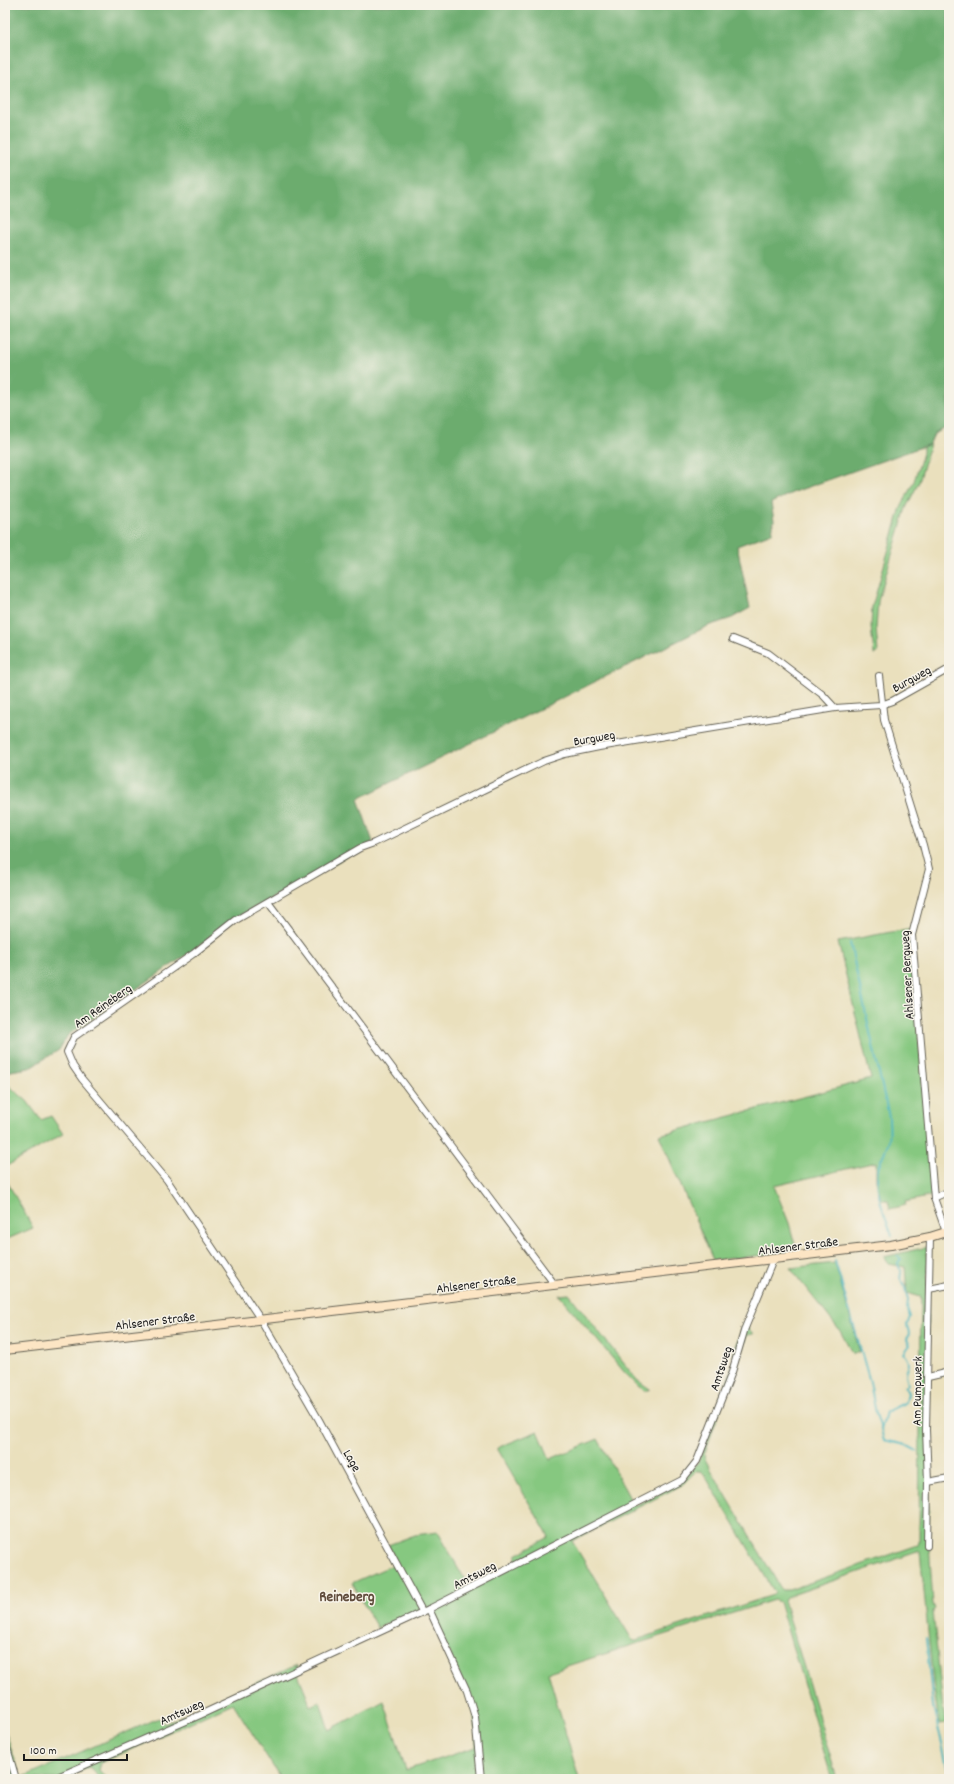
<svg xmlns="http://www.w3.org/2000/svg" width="954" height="1784" viewBox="0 0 954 1784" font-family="Dekko,sans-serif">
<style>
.green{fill:#86c880;stroke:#51724e;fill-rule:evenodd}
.forest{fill:#6cac6e;stroke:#446445}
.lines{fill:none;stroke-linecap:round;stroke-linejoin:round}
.stream{stroke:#45b4bd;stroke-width:2}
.minor-casing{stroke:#646154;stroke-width:8}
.secondary-casing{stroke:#646154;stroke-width:10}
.minor{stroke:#fff;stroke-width:6}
.secondary{stroke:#fce5c4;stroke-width:8}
.labels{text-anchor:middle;stroke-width:3;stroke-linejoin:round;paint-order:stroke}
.street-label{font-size:13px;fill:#1c1c1c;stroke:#f7f3e8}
.quarter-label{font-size:15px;font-weight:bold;fill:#604c3c;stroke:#f7f3e8}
</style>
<rect width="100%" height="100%" fill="#f7f3e8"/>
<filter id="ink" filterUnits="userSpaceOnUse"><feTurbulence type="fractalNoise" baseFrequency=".025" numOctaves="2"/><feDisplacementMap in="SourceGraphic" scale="8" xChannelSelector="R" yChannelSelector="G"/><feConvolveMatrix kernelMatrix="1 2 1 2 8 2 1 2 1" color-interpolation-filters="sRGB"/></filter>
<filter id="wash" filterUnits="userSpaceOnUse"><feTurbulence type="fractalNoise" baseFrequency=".012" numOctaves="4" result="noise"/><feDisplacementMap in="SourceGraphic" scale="16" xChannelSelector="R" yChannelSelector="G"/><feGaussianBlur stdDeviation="0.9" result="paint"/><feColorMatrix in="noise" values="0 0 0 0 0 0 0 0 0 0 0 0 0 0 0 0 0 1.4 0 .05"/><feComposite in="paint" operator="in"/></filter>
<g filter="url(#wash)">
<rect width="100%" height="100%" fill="#eae0bd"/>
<g class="green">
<polygon points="930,444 919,482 906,508 878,601 876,628 878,653 874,654 871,627 872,607 901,507 914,481 923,453 923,447"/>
<polygon points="907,929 909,930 910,935 932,1196 905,1202 906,1205 890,1209 888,1200 881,1200 876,1180 876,1162 774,1186 789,1223 797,1252 713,1260 659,1135 871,1079 838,942"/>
<polygon points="5,1080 8,1085 27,1101 41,1120 51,1116 63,1134 5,1167"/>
<polygon points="5,1178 33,1228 5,1240"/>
<path d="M927 1247 929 1543 933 1604 935 1609 933 1611 943 1709 946 1723 939 1724 933 1683 920 1551 786 1597 784 1600 837 1779H832L779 1602 774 1600 548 1672 579 1779H281L233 1703 101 1763 99 1770 107 1779H100L90 1767 64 1779H11L5 1757V1730L21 1778 159 1718 164 1724 297 1665 298 1668 296 1669 311 1706 320 1702 329 1730 384 1701 406 1770 476 1747 475 1712 429 1606 377 1628 352 1583 397 1563 388 1545 415 1535 438 1532 468 1585 516 1562V1555L549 1537 497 1448 538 1431 550 1459 598 1439 634 1506 680 1483 698 1462 737 1354 733 1355 744 1323 753 1334 747 1335 704 1455 706 1461 780 1587 783 1590H789L918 1545 919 1542 921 1297 907 1293 905 1267 889 1264 884 1257ZM696 1471H701L704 1474 775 1593 773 1595 633 1641 572 1541 682 1485Z"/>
<polygon points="835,1263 860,1353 852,1353 840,1331 790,1268"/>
<polygon points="569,1294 637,1380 650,1389 645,1391 638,1386 625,1373 559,1295"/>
</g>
<polygon class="forest" points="5,5 949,5 949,424 944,429 934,434 930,444 794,492 771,503 774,520 772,533 737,546 750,608 732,618 708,626 358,799 373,842 236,918 191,952 68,1035 59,1050 29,1068 5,1072"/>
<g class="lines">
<g class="stream">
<path d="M850 943 889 1117C889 1126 891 1135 888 1144 885 1153 879 1161 878 1170 874 1192 885 1215 892 1236"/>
<path d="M897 1256 901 1259 898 1264 901 1273 900 1278 904 1285 908 1300 907 1308 910 1317 907 1325 909 1333 907 1340 910 1345 904 1353C914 1367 906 1364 906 1375 906 1379 908 1381 908 1385L905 1387 908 1393 906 1402 886 1412 881 1430 884 1440 906 1445 917 1451"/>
<polyline points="835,1261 870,1382 876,1414 881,1429"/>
<polyline points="926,1638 933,1706 949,1774"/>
</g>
</g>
</g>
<g filter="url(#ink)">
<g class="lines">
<defs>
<g id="minor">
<polyline points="733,639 768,653 823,695 835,708"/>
<polyline points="879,676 884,720 923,845 929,869 912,935 934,1198 946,1232"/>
<polyline points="268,902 555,1285"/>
<polyline points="934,1198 949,1191"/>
<polyline points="929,1289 949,1285"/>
<polyline points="928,1377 949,1372"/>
<polyline points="928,1482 949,1478"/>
<polyline points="927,1546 928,1482 926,1430 930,1237"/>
<polyline points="429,1609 467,1691 475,1717 481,1779"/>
<polyline points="422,1611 319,1420 261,1320 167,1180 82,1079 73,1066 67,1052 74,1037 193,954 236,920 360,848 374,843 544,761 565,754 599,747 835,708 881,705 892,701 949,669"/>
<polyline points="5,1741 16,1779"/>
<polyline points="53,1779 200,1715 429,1609 682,1480 697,1461 732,1372 745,1328 773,1260"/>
</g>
<polyline id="secondary" points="5,1350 891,1245 930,1237 949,1231"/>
</defs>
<use href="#minor" class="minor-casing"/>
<use href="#secondary" class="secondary-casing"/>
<use href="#minor" class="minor"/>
<use href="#secondary" class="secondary"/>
</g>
</g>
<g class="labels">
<g class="street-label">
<text transform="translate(911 678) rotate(-29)" y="5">Burgweg</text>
<text transform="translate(594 737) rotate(-10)" y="5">Burgweg</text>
<text transform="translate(906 975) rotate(-93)" y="5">Ahlsener Bergweg</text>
<text transform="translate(102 1005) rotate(-35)" y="5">Am Reineberg</text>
<text transform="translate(798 1245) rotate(-7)" y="5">Ahlsener Straße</text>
<text transform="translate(476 1283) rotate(-7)" y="5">Ahlsener Straße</text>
<text transform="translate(155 1320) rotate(-7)" y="5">Ahlsener Straße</text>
<text transform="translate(720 1368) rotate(-71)" y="5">Amtsweg</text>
<text transform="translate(916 1391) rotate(-89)" y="5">Am Pumpwerk</text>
<text transform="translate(353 1460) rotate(61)" y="5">Lage</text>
<text transform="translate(474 1574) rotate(-27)" y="5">Amtsweg</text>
<text transform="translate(181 1711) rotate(-24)" y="5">Amtsweg</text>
</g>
<g class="quarter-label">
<text x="347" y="1601">Reineberg</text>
</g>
</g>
<rect width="954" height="1784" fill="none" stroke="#f7f3e8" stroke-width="20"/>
<path d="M24 1754v6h103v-6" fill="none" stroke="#1c1c1c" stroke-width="2"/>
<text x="30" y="1754" font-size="12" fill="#1c1c1c" stroke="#f7f3e8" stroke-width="3" paint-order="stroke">100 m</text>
</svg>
